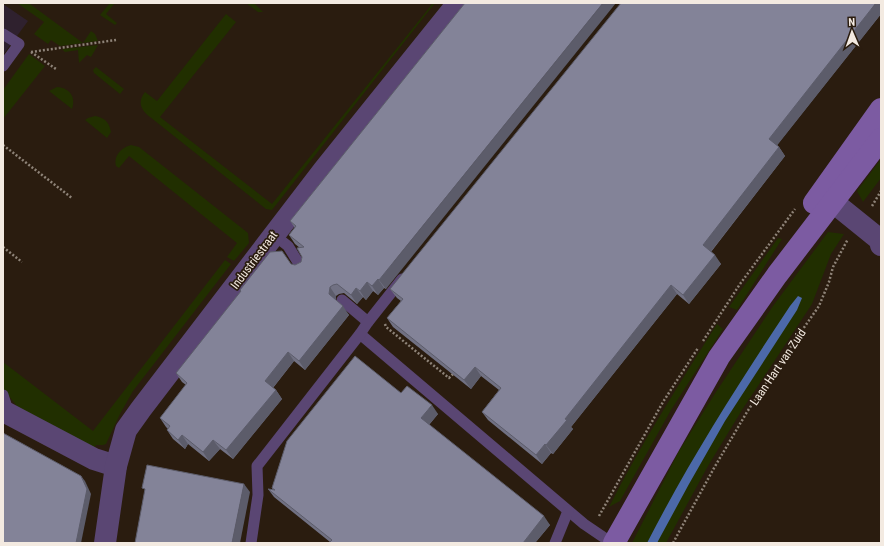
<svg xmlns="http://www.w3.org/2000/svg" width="884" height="546" viewBox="0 0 884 546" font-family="'Roboto Condensed',sans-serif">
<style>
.education{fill:#2f212e}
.green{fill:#212f00}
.water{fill:#4c69a9}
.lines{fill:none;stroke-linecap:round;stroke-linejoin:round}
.path{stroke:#8e8378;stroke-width:2.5;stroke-dasharray:2 2;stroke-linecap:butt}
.lane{stroke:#5a4673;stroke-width:11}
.street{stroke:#5a4673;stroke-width:22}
.secondary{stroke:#7c5ba2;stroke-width:22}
.wall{fill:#717183}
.shaded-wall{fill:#5c5c6a}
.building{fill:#838398;stroke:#5c5c6a}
.labels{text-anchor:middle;stroke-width:3.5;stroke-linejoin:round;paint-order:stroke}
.street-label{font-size:12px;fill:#f3eae1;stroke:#2a1c0f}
</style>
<rect width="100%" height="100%" fill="#2a1c0f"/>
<polygon class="education" points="3,4 28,21 3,55"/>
<g class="green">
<polygon points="17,3 30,3 30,4 83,43 91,31 95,34 98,41 60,46 51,40 48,44 34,34 44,22"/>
<polygon points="110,3 115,3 106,14 117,23 115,25 100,15"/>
<polygon points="246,3 254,3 263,12 258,12"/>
<path d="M433 3H435L272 210 266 209 150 117C141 110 137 102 145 92L157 101 226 14 236 22 160 117 272 204Z"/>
<polygon points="98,45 91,57 87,55 79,63 78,50 65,52 62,49"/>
<polygon points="29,54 45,66 3,119 3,90"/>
<polygon points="96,67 124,89 120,94 94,73 93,70"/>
<path d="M57 87C70 88 76 97 72 109L49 91Z"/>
<path d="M95 116C105 118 109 122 111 132L107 138 85 120 88 118Z"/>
<path d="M131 145 139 147 248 233 249 243 234 261 227 257 237 243 129 156 119 168 116 166C113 156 122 147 131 145Z"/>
<polygon points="881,159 881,178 863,202 857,191"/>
<polygon points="828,232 844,234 831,254 812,304 742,410 708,466 666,543 632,543 679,451 714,395 773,306"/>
<polygon points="778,238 782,239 737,310 729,307"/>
<polygon points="225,260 231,264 133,391 120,414 106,444 103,445 96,445 93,450 19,409 9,396 3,390 3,362 93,431"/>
<path d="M717 324 723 329 671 410 620 501 609 507C641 444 679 384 717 324Z"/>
</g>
<path class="water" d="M798 296 802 298 797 310 725 421 689 484 657 543H647C689 461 739 383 790 306Z"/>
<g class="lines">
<g class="path">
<polyline points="31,52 116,40"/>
<polyline points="31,52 56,69"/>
<polyline points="3,145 72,198"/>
<polyline points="872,206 881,191"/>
<polyline points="3,247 22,262"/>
<polyline points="385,324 386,327 449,378 453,374"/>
<polyline points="703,341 740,284 795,209"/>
<polyline points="599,516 663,402 698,348"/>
<polyline points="673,543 714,468 747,412 778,365 819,306 829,282 833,267 848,239"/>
</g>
<g class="lane">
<polyline points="3,34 19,44 3,66"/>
<polyline points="274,235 288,246 301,267"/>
<polyline points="342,300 368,322"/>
<polyline points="360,334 584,524 612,543"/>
<polyline points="3,395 9,414"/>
<polyline points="251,543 258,495 257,466 360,334 368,322 402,279"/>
<polyline points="555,543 568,511"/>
</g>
<g class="street">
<polyline points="833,202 880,240 881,245"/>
<polyline points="3,411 94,459 116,466"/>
<polyline points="105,543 116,466 126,430 141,409 323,171 458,3"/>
</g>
<g class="secondary">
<polyline points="814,203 881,109"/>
<polyline points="614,543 719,357 777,275 881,139"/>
</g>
</g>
<g class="wall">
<polygon points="465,3 386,289 384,288 378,295 373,291 366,300 363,297 357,304 344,293 339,294 336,296 336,300 349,315 305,370 294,361 273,388 276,390 282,399 233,459 220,449 209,461 188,444 185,449 173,439 167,430 168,429 166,427 160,418 186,385 182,382 176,373 291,264 295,265 301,262 302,257 300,248 295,244 289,235 295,228 290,221"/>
<polygon points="881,3 881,14 777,145 779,147 785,156 711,252 721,264 689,304 677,294 571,427 573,429 553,454 551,453 542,464 488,420 482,412 499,390 481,376 471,389 393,327 387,318 401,301 397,298 390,289"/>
<polygon points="401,393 438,414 429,425 550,525 535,543 329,543 330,542 274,497 268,489 273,490 272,488"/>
</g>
<g class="shaded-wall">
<polygon points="603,3 616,3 386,289 379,280"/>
<polygon points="876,3 881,3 881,14 775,148 769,139"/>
<polygon points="779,147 785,156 709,254 703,245"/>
<polygon points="715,255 721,264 689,304 683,295"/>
<polygon points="378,279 384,288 378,295 372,286"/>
<polygon points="367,282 373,291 366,300 360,291"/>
<polygon points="671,285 677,294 571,427 573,429 553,454 546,445 565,419"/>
<polygon points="330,287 336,296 336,303 329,294"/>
<polygon points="356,288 363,297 357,304 351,295"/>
<polygon points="343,306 349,315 305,370 299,361"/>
<polygon points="288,352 294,361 271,390 265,381"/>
<polygon points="475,367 481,376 471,389 464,380"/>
<polygon points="276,390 282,399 233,459 226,450"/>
<polygon points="432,405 438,414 427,427 421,418"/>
<polygon points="182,435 188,444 185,449 178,440"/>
<polygon points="213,440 220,449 209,461 203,452"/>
<polygon points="545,444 551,453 542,464 536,455"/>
<polygon points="81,476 85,481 91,494 81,543 76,543"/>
<polygon points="244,484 250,492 240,543 232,543"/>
<polygon points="544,516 550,525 535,543 523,543"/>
</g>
<g class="building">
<polygon points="465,3 603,3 379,280 378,279 372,286 367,282 360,291 356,288 351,295 337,284 333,285 330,287 329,294 343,306 299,361 288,352 265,381 276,390 226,450 213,440 203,452 182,435 178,440 167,430 170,426 160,418 187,383 176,373 241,291 240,290 270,252 282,251 291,264 295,265 301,262 302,257 297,248 304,247 289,235 296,226 290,221"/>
<polygon points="621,3 876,3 769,139 779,147 703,245 715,255 683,295 671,285 565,419 567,420 546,445 545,444 536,455 482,412 501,388 475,367 464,380 387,318 403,299 390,289"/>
<polygon points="355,356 401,393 407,386 432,405 421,418 544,516 523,543 329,543 332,540 268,489 275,490 272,488 287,441"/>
<polygon points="3,433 81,476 87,489 76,543 3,543"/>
<polygon points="147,465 244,484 232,543 135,543 145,489 142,488"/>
</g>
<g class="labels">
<g class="street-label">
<text transform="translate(254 260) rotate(-53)" y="4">Industriestraat</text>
<text transform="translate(778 367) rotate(-56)" y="4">Laan Hart van Zuid</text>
</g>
</g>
<rect width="884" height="546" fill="none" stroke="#f3eae1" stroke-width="8"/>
<g transform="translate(852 32) rotate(358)" stroke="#2a1c0f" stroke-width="3" paint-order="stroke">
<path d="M0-3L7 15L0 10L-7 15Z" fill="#f3eae1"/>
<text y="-6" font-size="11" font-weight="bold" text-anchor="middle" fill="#f3eae1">N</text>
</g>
</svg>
